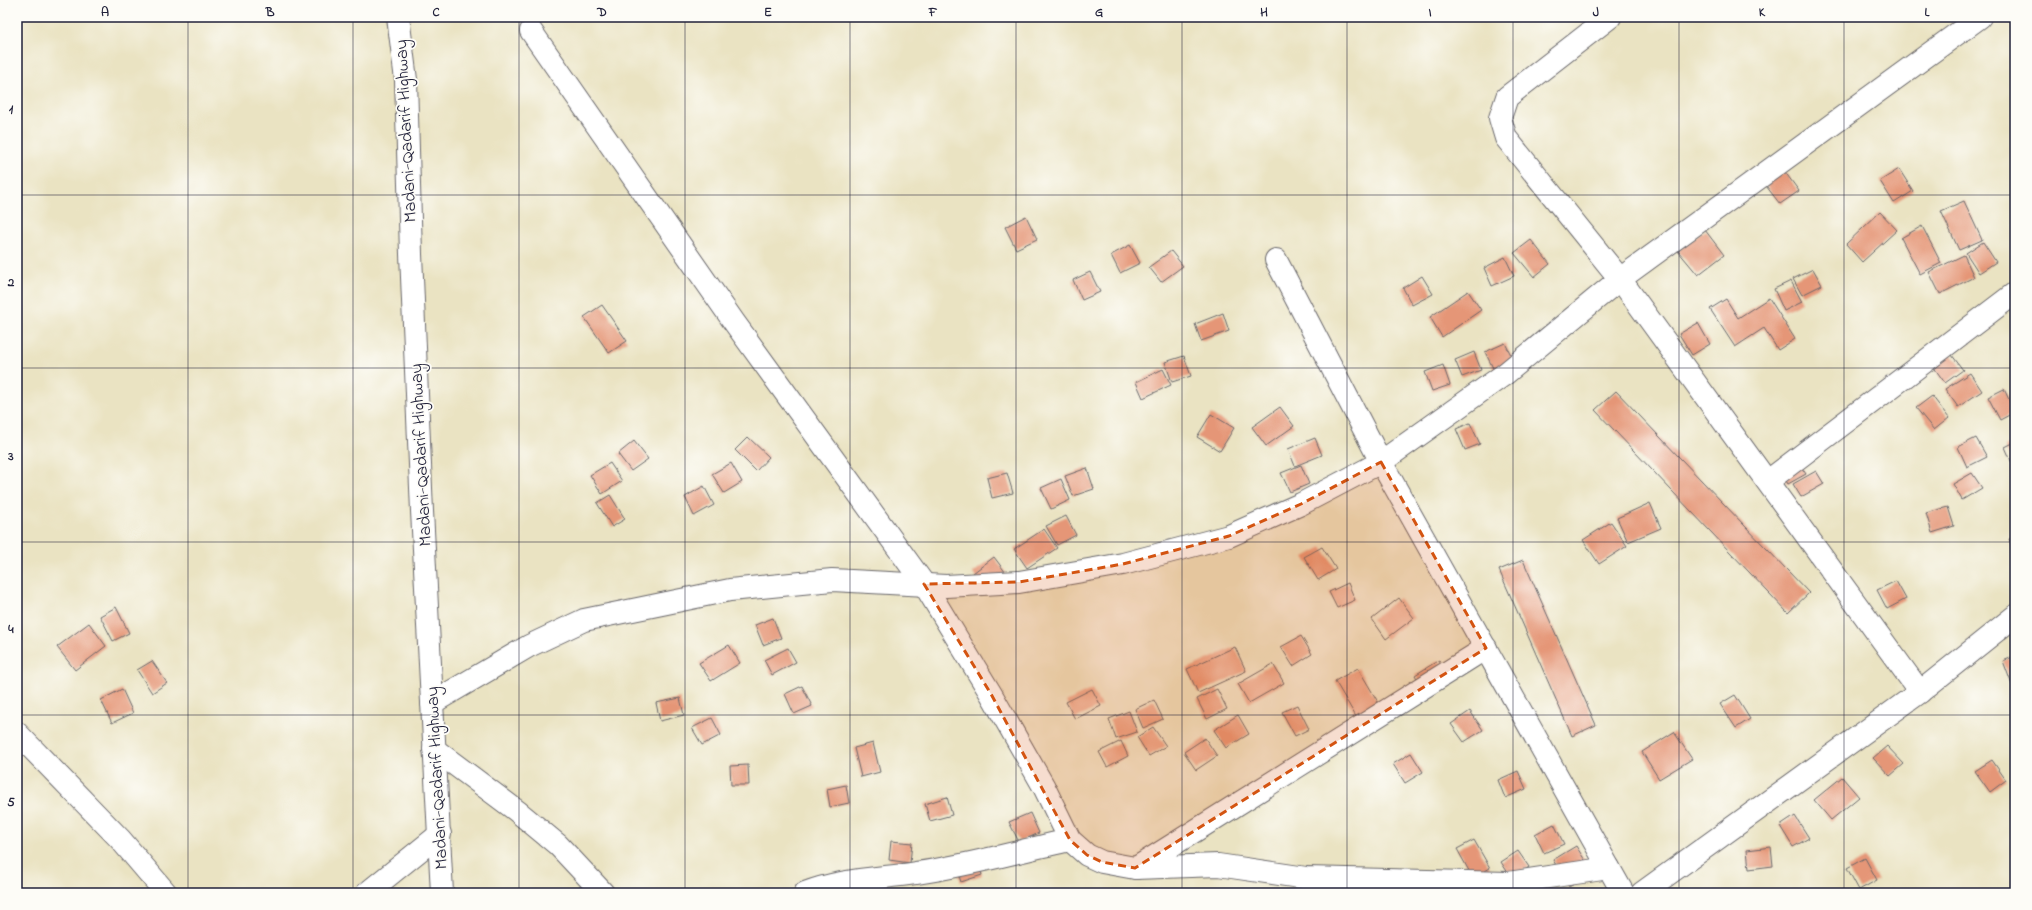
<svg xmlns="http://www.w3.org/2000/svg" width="2032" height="910" viewBox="0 0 2032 910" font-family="'Indie Flower',sans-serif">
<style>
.building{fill:#e59677}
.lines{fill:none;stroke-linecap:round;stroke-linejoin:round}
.minor-casing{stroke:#68666a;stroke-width:24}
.trunk-casing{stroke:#68666a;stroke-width:24}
.minor{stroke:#fff;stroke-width:22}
.trunk{stroke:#fff;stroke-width:22}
.marked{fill:#d45411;fill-opacity:0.2;stroke:#d45411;stroke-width:3;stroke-dasharray:8 5;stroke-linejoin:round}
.grid{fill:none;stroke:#22223b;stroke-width:1;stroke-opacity:0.55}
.labels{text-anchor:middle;stroke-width:3.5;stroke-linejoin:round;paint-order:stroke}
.street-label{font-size:18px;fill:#22223b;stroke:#fdfcf7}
.neatline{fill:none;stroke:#22223b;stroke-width:1.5}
.grid-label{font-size:13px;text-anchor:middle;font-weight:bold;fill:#22223b}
</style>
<rect width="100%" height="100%" fill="#fdfcf7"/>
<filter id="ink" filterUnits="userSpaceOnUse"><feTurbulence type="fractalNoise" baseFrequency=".025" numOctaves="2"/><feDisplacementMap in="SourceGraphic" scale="8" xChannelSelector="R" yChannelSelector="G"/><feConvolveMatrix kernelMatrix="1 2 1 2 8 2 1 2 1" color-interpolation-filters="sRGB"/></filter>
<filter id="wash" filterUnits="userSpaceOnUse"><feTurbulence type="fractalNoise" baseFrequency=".012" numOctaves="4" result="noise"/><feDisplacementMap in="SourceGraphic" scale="16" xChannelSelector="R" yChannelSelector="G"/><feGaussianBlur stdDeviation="0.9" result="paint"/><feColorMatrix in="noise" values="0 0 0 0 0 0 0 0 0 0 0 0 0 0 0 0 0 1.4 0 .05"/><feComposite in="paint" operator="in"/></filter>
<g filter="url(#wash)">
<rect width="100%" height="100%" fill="#eae3c2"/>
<g id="blocks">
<g class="building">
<polygon points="1782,168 1799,191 1780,204 1763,182"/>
<polygon points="1899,169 1913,191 1894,203 1880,181"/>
<polygon points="1964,201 1982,240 1959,250 1941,211"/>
<polygon points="1880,212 1897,230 1862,262 1846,244"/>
<polygon points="1026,216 1037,239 1016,249 1005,227"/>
<polygon points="1922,226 1941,263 1920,274 1901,238"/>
<polygon points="1705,230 1724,255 1698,275 1678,251"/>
<polygon points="1531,240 1550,264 1534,277 1514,253"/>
<polygon points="1983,242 1996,262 1979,273 1966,253"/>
<polygon points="1130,245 1140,263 1120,273 1111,255"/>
<polygon points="1171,251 1183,266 1161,282 1149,267"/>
<polygon points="1964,255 1974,277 1940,294 1929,272"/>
<polygon points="1505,257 1514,276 1492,286 1484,268"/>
<polygon points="1813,269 1822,285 1802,295 1793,279"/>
<polygon points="1090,272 1100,292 1082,300 1073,280"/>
<polygon points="1422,276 1433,294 1412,305 1403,288"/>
<polygon points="1791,281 1802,302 1784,311 1774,289"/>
<polygon points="1468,291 1481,310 1442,337 1430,317"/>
<polygon points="1769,298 1795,339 1778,350 1764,328 1735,347 1710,309 1726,299 1738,318"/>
<polygon points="602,305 627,341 609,353 584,317"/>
<polygon points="1223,313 1229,331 1201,341 1195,324"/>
<polygon points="1698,323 1710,344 1692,355 1679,334"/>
<polygon points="1505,343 1516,365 1496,374 1485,352"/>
<polygon points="1946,347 1963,370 1945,383 1928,359"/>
<polygon points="1474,352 1481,370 1462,377 1455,360"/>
<polygon points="1184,356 1191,376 1172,382 1165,362"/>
<polygon points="1443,365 1450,385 1432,391 1425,372"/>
<polygon points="1163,369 1171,385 1143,398 1136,382"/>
<polygon points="1970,373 1982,391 1958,407 1945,389"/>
<polygon points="2004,389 2015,412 2000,420 1988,397"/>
<polygon points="1616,391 1809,593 1788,613 1595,410"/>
<polygon points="1932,396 1949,418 1934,430 1916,408"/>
<polygon points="1280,407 1294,426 1266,446 1252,427"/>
<polygon points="1211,414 1234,428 1220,451 1197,437"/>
<polygon points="1470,423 1480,444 1465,450 1456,429"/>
<polygon points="748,437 769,457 756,471 735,450"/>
<polygon points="1315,438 1322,455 1295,466 1288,449"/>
<polygon points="1976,438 1987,457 1967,467 1958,447"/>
<polygon points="634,441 648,459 631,471 618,454"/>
<polygon points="2015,442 2015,470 2005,447"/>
<polygon points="1792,453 1806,474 1788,484 1775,463"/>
<polygon points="610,463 622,481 602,494 590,475"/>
<polygon points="731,463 742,482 724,493 712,474"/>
<polygon points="1301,465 1309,484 1290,492 1281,473"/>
<polygon points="1087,468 1094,489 1073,496 1065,476"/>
<polygon points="1816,471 1824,484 1801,497 1793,484"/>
<polygon points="1007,473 1013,493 992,498 987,478"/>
<polygon points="1972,473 1982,488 1962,500 1953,484"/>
<polygon points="1061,479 1070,500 1051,509 1041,488"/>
<polygon points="704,486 714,505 694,516 685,497"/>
<polygon points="610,495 625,519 612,527 597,503"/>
<polygon points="1650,503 1661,528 1628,542 1617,518"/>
<polygon points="1948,507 1954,526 1932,533 1926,513"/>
<polygon points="1066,516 1076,535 1057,545 1046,526"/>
<polygon points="1611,522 1627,546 1599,564 1583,540"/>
<polygon points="1044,529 1057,548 1027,568 1014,549"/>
<polygon points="2015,537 2015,555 2009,539"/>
<polygon points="1322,547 1336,569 1318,580 1304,557"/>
<polygon points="994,557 1006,573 985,589 973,573"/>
<polygon points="1523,560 1596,725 1572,736 1499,570"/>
<polygon points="1896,581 1906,599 1887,609 1877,590"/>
<polygon points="1348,583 1355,600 1337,608 1329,592"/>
<polygon points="1399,598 1414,618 1386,639 1372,619"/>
<polygon points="116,607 129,633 113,641 100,616"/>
<polygon points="773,618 781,638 763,645 755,625"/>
<polygon points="89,623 106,646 75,670 57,647"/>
<polygon points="1301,636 1312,654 1293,666 1281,647"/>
<polygon points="729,645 740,663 711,681 699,663"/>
<polygon points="1235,647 1246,671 1198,693 1187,669"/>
<polygon points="788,648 796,662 772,675 764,660"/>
<polygon points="2015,656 2015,684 2012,685 2003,661"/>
<polygon points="1439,660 1452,681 1427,696 1415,675"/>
<polygon points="152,661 167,683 152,693 137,670"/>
<polygon points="1273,664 1284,683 1249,703 1238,684"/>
<polygon points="1358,668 1388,719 1365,732 1335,681"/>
<polygon points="802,686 812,706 794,714 785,694"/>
<polygon points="122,689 133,713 112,723 101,700"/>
<polygon points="1092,689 1101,706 1075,719 1066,702"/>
<polygon points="1217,689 1227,709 1207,719 1197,699"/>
<polygon points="1735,695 1750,719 1736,728 1720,704"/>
<polygon points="680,698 684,715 660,721 656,703"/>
<polygon points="1154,700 1163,719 1143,728 1135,709"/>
<polygon points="1297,705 1309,729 1295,736 1282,712"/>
<polygon points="1129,711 1137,732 1116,739 1109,719"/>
<polygon points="1470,711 1483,730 1464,742 1451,724"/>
<polygon points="1238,715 1249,734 1226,748 1214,730"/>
<polygon points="712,718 721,735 702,745 692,728"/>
<polygon points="1153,727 1166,746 1149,756 1137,737"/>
<polygon points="1674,732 1692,759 1659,779 1642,752"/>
<polygon points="1205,738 1217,756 1196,770 1184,752"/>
<polygon points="1121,741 1128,756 1107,767 1099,752"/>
<polygon points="873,743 880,772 861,777 854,748"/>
<polygon points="1887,746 1904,764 1890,776 1873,758"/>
<polygon points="1411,753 1423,772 1405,783 1393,764"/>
<polygon points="1992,760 2006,780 1990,792 1975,771"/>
<polygon points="748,765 749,785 731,785 730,766"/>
<polygon points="1518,771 1526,789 1505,798 1498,780"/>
<polygon points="1842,777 1859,797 1831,820 1814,800"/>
<polygon points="846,785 849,803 830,807 827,789"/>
<polygon points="947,797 952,815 930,821 925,804"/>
<polygon points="1030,813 1039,833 1019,842 1009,822"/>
<polygon points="1795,816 1809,838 1793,847 1780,826"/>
<polygon points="1554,824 1564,844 1544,853 1535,834"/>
<polygon points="1474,840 1490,868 1473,878 1457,849"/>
<polygon points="891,841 912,843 910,863 889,860"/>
<polygon points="1576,846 1593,873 1569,887 1553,860"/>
<polygon points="1771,847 1773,866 1749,869 1747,850"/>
<polygon points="1518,851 1529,867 1512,879 1501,862"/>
<polygon points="977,857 982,875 961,882 955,864"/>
<polygon points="1865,858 1877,880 1859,890 1847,868"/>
</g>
</g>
</g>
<g filter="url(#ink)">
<use href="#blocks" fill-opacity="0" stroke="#68666a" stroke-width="1"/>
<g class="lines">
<defs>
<g id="minor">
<polyline points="1610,17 1507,97 1500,118 1506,138 1620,279 1920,692"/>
<polyline points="531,31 734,322 924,584 991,694 1044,787 1070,840 1087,855 1102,862 1135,868 1218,865 1306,878 1508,883 1609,868"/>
<polyline points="1276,260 1381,462 1623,893"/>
<polyline points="1768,481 2015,293"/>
<polyline points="432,703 529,646 584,620 730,590 832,580 946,586 1019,582 1123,564 1229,536 1301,504 1381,462 1505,374 1620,279 1980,17"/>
<polyline points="17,733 120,839 166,893"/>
<polyline points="434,749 517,811 558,845 603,893"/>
<polyline points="1136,868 1486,648"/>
<polyline points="367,893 440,834"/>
<path d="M805 893C841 879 878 879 916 873 968 866 1018 851 1070 840"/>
<polyline points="1642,893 1920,692 2015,616"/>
</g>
<polyline id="trunk" points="398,17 406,80 411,254 422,511 442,893"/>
</defs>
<use href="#minor" class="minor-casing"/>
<use href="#trunk" class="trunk-casing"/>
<use href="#minor" class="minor"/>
<use href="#trunk" class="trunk"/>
</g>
</g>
<path class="marked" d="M1381 462 1486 648 1135 868 1102 862 1087 855 1070 840 991 694 924 584 1019 582 1123 564 1229 536 1301 504Z"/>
<path class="grid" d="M188 17V893M353 17V893M519 17V893M685 17V893M850 17V893M1016 17V893M1182 17V893M1347 17V893M1513 17V893M1679 17V893M1844 17V893M17 195H2015M17 368H2015M17 542H2015M17 715H2015"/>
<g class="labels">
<g class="street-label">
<text transform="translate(405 131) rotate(-93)" y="6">Madani-Qadarif Highway</text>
<text transform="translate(420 455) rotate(-93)" y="6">Madani-Qadarif Highway</text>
<text transform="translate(436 778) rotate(-93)" y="6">Madani-Qadarif Highway</text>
</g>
</g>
<rect width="2032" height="910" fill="none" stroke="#fdfcf7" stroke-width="44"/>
<rect x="22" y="22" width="1988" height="866" class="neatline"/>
<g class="grid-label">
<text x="105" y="16">A</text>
<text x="270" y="16">B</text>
<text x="436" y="16">C</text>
<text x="602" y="16">D</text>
<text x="768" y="16">E</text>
<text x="933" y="16">F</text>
<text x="1099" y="16">G</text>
<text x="1264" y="16">H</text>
<text x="1430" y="16">I</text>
<text x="1596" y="16">J</text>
<text x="1762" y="16">K</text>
<text x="1927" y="16">L</text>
<text x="11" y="113">1</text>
<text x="11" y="286">2</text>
<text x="11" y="460">3</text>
<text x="11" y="633">4</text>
<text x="11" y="806">5</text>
</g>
</svg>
